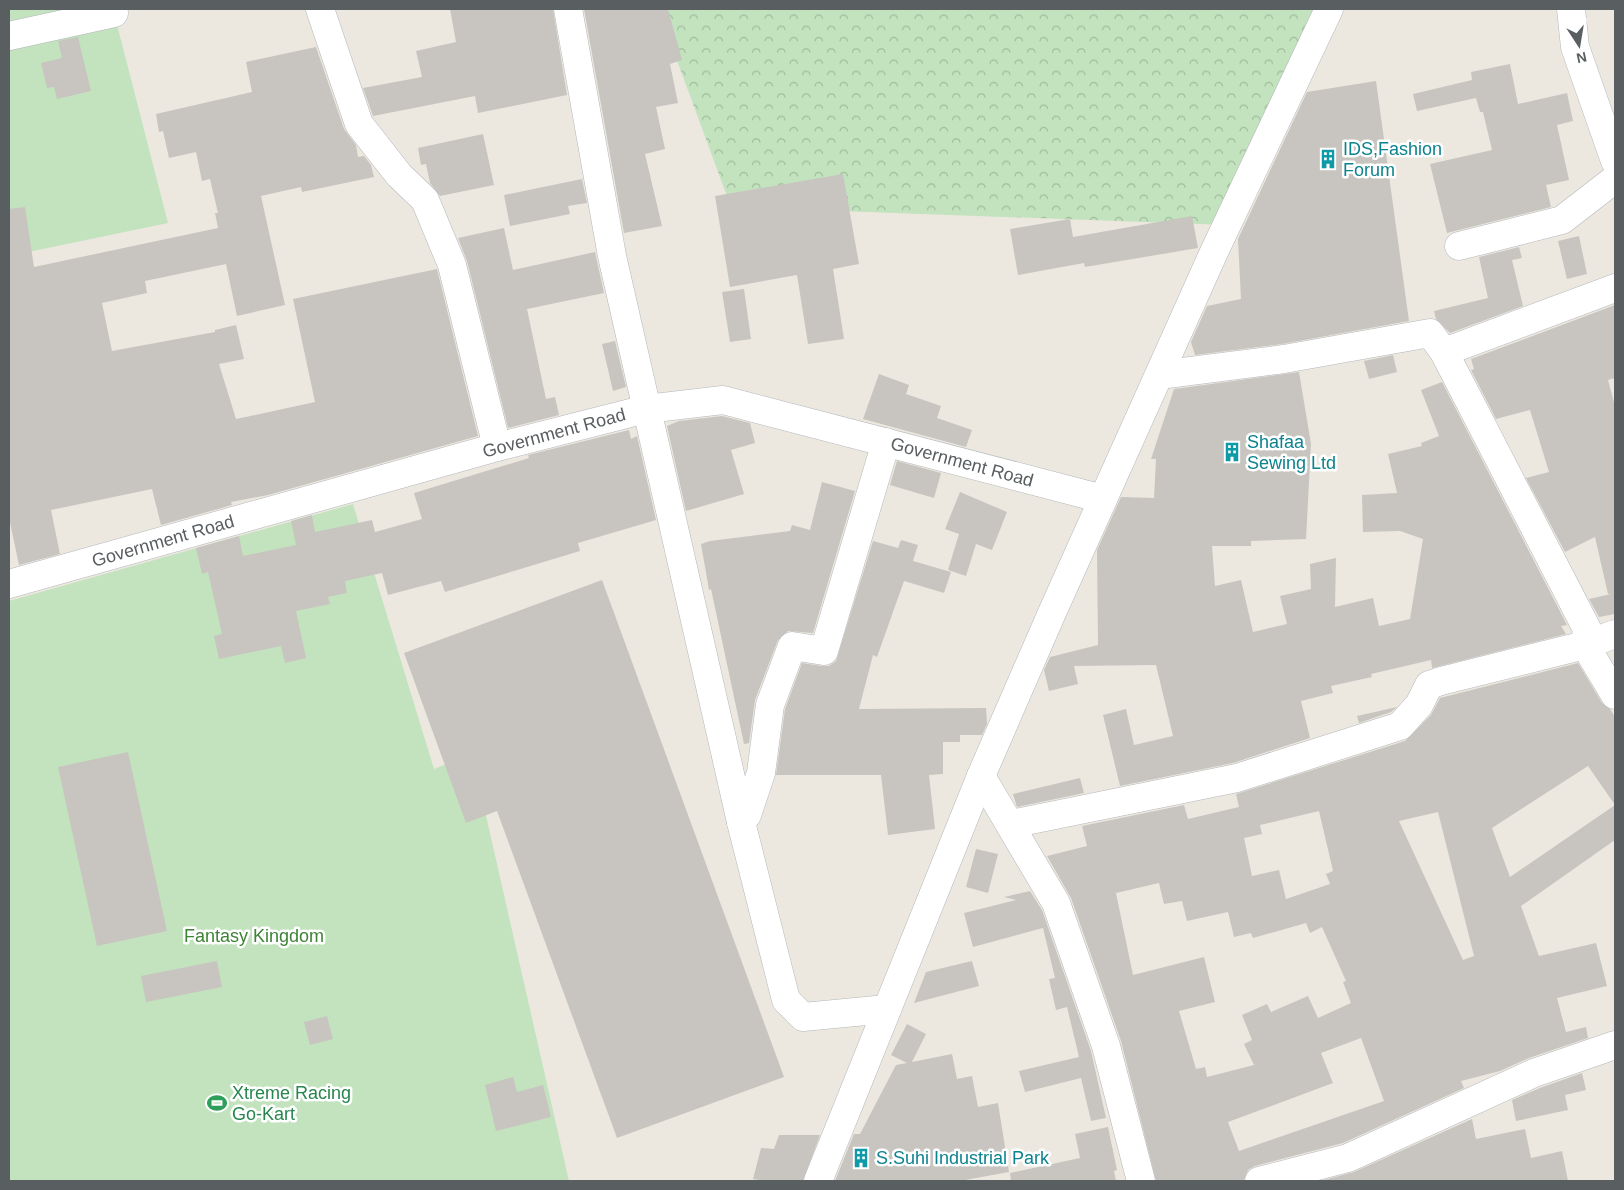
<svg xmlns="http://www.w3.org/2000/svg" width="1624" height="1190" viewBox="0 0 1624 1190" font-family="Helvetica,sans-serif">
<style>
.forest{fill:url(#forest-crowns)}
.green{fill:#c2e3bd}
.building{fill:#c8c5c0;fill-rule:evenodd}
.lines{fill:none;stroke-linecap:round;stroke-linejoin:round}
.minor-casing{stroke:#b3b7bb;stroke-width:29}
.minor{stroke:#fff;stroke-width:28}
.labels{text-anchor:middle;stroke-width:5;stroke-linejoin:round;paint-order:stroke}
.culture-label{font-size:18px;fill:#0d838f;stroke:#fff;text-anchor:start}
.street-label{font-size:18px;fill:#595e61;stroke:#fff}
.park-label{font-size:18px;fill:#3e8336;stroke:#fff}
.leisure-label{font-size:18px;fill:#27864d;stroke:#fff;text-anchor:start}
</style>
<defs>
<pattern id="forest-crowns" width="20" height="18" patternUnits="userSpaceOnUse" patternTransform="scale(1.25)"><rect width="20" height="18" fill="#c2e3bd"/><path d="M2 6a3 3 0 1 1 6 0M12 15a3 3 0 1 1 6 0" fill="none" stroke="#a1bb9d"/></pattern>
</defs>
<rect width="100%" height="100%" fill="#ece8e0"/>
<polygon class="forest" points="658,9 1329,9 1226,225 731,207"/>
<g class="green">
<polygon points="9,9 113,9 168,223 9,256"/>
<polygon points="353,504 434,769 472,754 569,1181 9,1181 9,601"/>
</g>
<g class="building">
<polygon points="450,9 553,9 567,95 478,113 475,96 373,116 363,88 422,77 416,51 456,42"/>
<polygon points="584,9 668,9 682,60 670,64 678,103 656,107 665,149 645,154 662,226 624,233"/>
<polygon points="78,37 91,91 57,99 54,87 47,88 41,63 62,58 58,41"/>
<polygon points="316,47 344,129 356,145 358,157 364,156 371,165 374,177 302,192 301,187 261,196 285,305 237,316 226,264 145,281 147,293 102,303 112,351 215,332 215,330 236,325 244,359 219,364 236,419 315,402 293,299 437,269 478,436 268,495 231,502 232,505 161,525 152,489 51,510 60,554 19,565 9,518 9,209 25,207 34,267 218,228 215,213 218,213 210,179 202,181 196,152 169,158 163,131 159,132 156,114 252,92 246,62"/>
<polygon points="1510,64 1518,104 1567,93 1573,121 1557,125 1569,180 1546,185 1551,207 1447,233 1430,164 1492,150 1483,112 1480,112 1476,98 1417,111 1413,94 1472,80 1471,72"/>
<polygon points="1376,81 1409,321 1282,344 1195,355 1191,342 1207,306 1241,299 1238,239 1307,92"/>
<polygon points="483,134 494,185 440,196 430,183 426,164 421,165 418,148"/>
<polygon points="843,174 859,264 833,269 844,339 808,344 797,275 730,287 715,196"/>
<polygon points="582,179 587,203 568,206 570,214 510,226 504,195"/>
<polygon points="1192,216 1198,248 1085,267 1084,263 1018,275 1010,229 1070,219 1073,237"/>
<polygon points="504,228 513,270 595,252 604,293 527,309 546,399 555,397 559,415 508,428 467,261 458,238"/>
<polygon points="1579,236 1587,274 1567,279 1558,241"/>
<polygon points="1519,247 1522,258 1512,260 1523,306 1450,333 1436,319 1434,311 1488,298 1479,257"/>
<polygon points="744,289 751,339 730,342 722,292"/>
<polygon points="1615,305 1615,378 1608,380 1615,406 1615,614 1599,617 1589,599 1611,594 1608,594 1595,537 1565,552 1526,478 1549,472 1530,410 1496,419 1471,370 1474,369 1471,359"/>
<polygon points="615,341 626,387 613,391 602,344"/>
<polygon points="1393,355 1397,372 1369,379 1364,361"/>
<polygon points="1299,372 1311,444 1306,539 1251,541 1251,546 1212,546 1215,586 1241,580 1253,632 1287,624 1280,596 1311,589 1310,564 1336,558 1335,607 1373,598 1379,626 1410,619 1423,539 1400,531 1363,532 1362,495 1397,493 1388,454 1422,446 1421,443 1439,436 1421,390 1442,382 1567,625 1561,626 1566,634 1432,668 1431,660 1371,674 1372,677 1331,686 1333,693 1301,701 1310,738 1233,763 1120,786 1103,715 1126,709 1134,745 1173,736 1156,665 1074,666 1078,684 1049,691 1044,670 1050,657 1098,645 1097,550 1121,497 1154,498 1156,459 1151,459 1174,389"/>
<polygon points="879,374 909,385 906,394 941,406 937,418 972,430 966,447 863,419"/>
<polygon points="722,416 750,423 755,443 731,450 744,494 686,511 667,426 679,421"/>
<polygon points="629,430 631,439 637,436 656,520 578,543 580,551 445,592 441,581 388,595 382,573 345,581 347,593 328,597 330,604 296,611 306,658 285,663 281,646 219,659 214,636 222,634 208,572 202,574 196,548 239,536 243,556 296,545 291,521 312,515 315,532 372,520 375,532 422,519 414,493 529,458 528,455"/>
<polygon points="897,461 941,473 934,498 890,485"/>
<polygon points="822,482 855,491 813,633 788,631 778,640 755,700 749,743 744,744 711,589 709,590 701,544 710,541 790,531 792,525 810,530"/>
<polygon points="960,492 1007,512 992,550 976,544 966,576 948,570 959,534 945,529"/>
<polygon points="901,540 918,545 913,561 951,572 944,593 904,581 877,657 873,655 859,709 986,708 987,724 982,735 960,735 960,742 943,742 943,774 929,775 935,829 888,835 881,775 776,775 785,709 802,663 822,666 829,666 836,661 873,541 898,548"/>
<polygon points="602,580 784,1077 617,1138 497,811 466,823 404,653"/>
<path d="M1578 663 1602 703 1610 709 1615 717V840L1521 906 1539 956 1596 943 1607 986 1557 998 1566 1032 1586 1027 1588 1038 1529 1058 1500 1071 1461 1081 1464 1088 1343 1143 1255 1166 1248 1170 1244 1180 1156 1181 1121 1041 1071 898 1047 856 1087 846 1082 826 1184 805 1188 819 1239 807 1236 794 1405 741 1431 715 1440 698ZM1588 766 1615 805 1510 877 1492 828ZM1319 811 1333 871 1326 874 1330 884 1286 899 1279 870 1252 876 1244 838 1262 834 1260 825ZM1438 812 1474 956 1463 960 1399 821ZM1159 883 1164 904 1182 901 1187 921 1228 912 1234 937 1251 933 1253 938 1306 923 1310 933 1322 927 1346 981 1343 982 1351 1003 1318 1018 1308 996 1271 1012 1267 1004 1242 1015 1252 1040 1244 1044 1254 1065 1207 1077 1205 1067 1196 1069 1179 1011 1215 1002 1204 957 1133 975 1116 893ZM1361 1038 1384 1101 1239 1151 1228 1122 1333 1083 1321 1053Z"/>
<polygon points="1397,707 1391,712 1359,723 1357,716"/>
<polygon points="128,752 167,931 97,946 58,767"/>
<polygon points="1080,778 1084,793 1017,807 1016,804 1013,794"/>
<polygon points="976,849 998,854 988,893 966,887"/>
<polygon points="1030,891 1042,910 1091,1051 1106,1118 1091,1121 1081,1078 1025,1092 1019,1071 1079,1057 1067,1007 1056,1010 1049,979 1055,978 1043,928 973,947 964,913 1016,900 1004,897"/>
<polygon points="217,961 222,987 146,1002 141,976"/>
<polygon points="972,961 979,986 914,1003 926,972"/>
<polygon points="327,1016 333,1039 310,1045 304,1022"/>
<polygon points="907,1024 926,1034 912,1062 952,1054 957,1079 972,1076 978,1107 998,1103 1009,1172 960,1181 835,1181 854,1134 860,1134 896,1065 907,1063 891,1055"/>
<polygon points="1582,1073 1586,1090 1565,1095 1568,1110 1516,1121 1512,1100 1540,1088"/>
<polygon points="513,1077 517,1092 543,1085 551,1117 496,1131 485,1085"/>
<polygon points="1472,1119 1476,1139 1525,1129 1531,1158 1562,1151 1568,1181 1320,1181 1354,1172"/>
<polygon points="1108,1127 1117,1170 1114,1171 1116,1181 1011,1181 1010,1173 1080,1158 1075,1134"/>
<polygon points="779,1135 820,1135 803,1181 765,1181 753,1179 761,1148 774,1149"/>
</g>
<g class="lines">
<defs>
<g id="minor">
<polyline points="320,9 359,124 399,175 425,200 452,265 497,447"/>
<polyline points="568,9 612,256 741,822 786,1000 803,1017 887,1009"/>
<polyline points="1571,9 1575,47 1615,161"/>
<polyline points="9,36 114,13"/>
<polyline points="1459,246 1562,220 1615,179"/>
<polyline points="1444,352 1615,288"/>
<polyline points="1159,375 1284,359 1430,333 1444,352 1587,629 1585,645 1615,695"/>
<polyline points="9,584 497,447 646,409 723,400 1103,499"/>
<polyline points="981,776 1056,903 1106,1046 1141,1181"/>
<polyline points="741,822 747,815 761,773 770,705 792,646 824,651 886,442"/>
<polyline points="1011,824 1237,778 1400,726 1419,705 1429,685 1441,681 1585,645 1615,634"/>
<polyline points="818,1181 981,776 1051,615 1214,252 1329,9"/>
<polyline points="1259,1181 1348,1158 1534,1073 1615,1045"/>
</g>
</defs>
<use href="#minor" class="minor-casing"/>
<use href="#minor" class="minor"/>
</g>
<defs>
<symbol id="building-bare" viewBox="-9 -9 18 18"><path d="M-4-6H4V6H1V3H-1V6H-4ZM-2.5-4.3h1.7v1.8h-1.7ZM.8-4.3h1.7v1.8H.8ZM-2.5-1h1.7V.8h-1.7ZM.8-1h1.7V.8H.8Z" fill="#0f9aa8" stroke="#fff" stroke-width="2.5" paint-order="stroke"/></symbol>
<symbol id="stadium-bare" viewBox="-9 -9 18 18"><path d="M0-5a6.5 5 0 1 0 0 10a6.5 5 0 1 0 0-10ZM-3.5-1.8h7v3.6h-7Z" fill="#2e9e5b" stroke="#fff" stroke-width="2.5" paint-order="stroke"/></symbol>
</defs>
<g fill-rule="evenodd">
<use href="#building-bare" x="1314" y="145" width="28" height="28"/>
<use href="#building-bare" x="1218" y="438" width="28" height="28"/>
<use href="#stadium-bare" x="203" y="1089" width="28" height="28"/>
<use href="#building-bare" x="847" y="1144" width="28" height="28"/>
</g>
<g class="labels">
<g class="culture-label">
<text x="1343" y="155">IDS,Fashion<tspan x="1343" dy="21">Forum</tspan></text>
<text x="1247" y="448">Shafaa<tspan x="1247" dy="21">Sewing Ltd</tspan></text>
<text x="876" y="1164">S.Suhi Industrial Park</text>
</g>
<g class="street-label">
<text transform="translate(554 433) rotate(-15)" y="6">Government Road</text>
<text transform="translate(962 462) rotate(15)" y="6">Government Road</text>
<text transform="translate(163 541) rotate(-16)" y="6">Government Road</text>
</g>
<g class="park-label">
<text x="254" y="942">Fantasy Kingdom</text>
</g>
<g class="leisure-label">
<text x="232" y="1099">Xtreme Racing<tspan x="232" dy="21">Go-Kart</tspan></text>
</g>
</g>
<rect width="1624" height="1190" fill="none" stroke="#595e61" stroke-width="20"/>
<g transform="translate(1579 45) rotate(168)" stroke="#ffffff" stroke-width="4" paint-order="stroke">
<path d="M0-4L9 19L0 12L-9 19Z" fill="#595e61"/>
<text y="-8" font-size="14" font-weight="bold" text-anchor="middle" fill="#595e61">N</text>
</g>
</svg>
